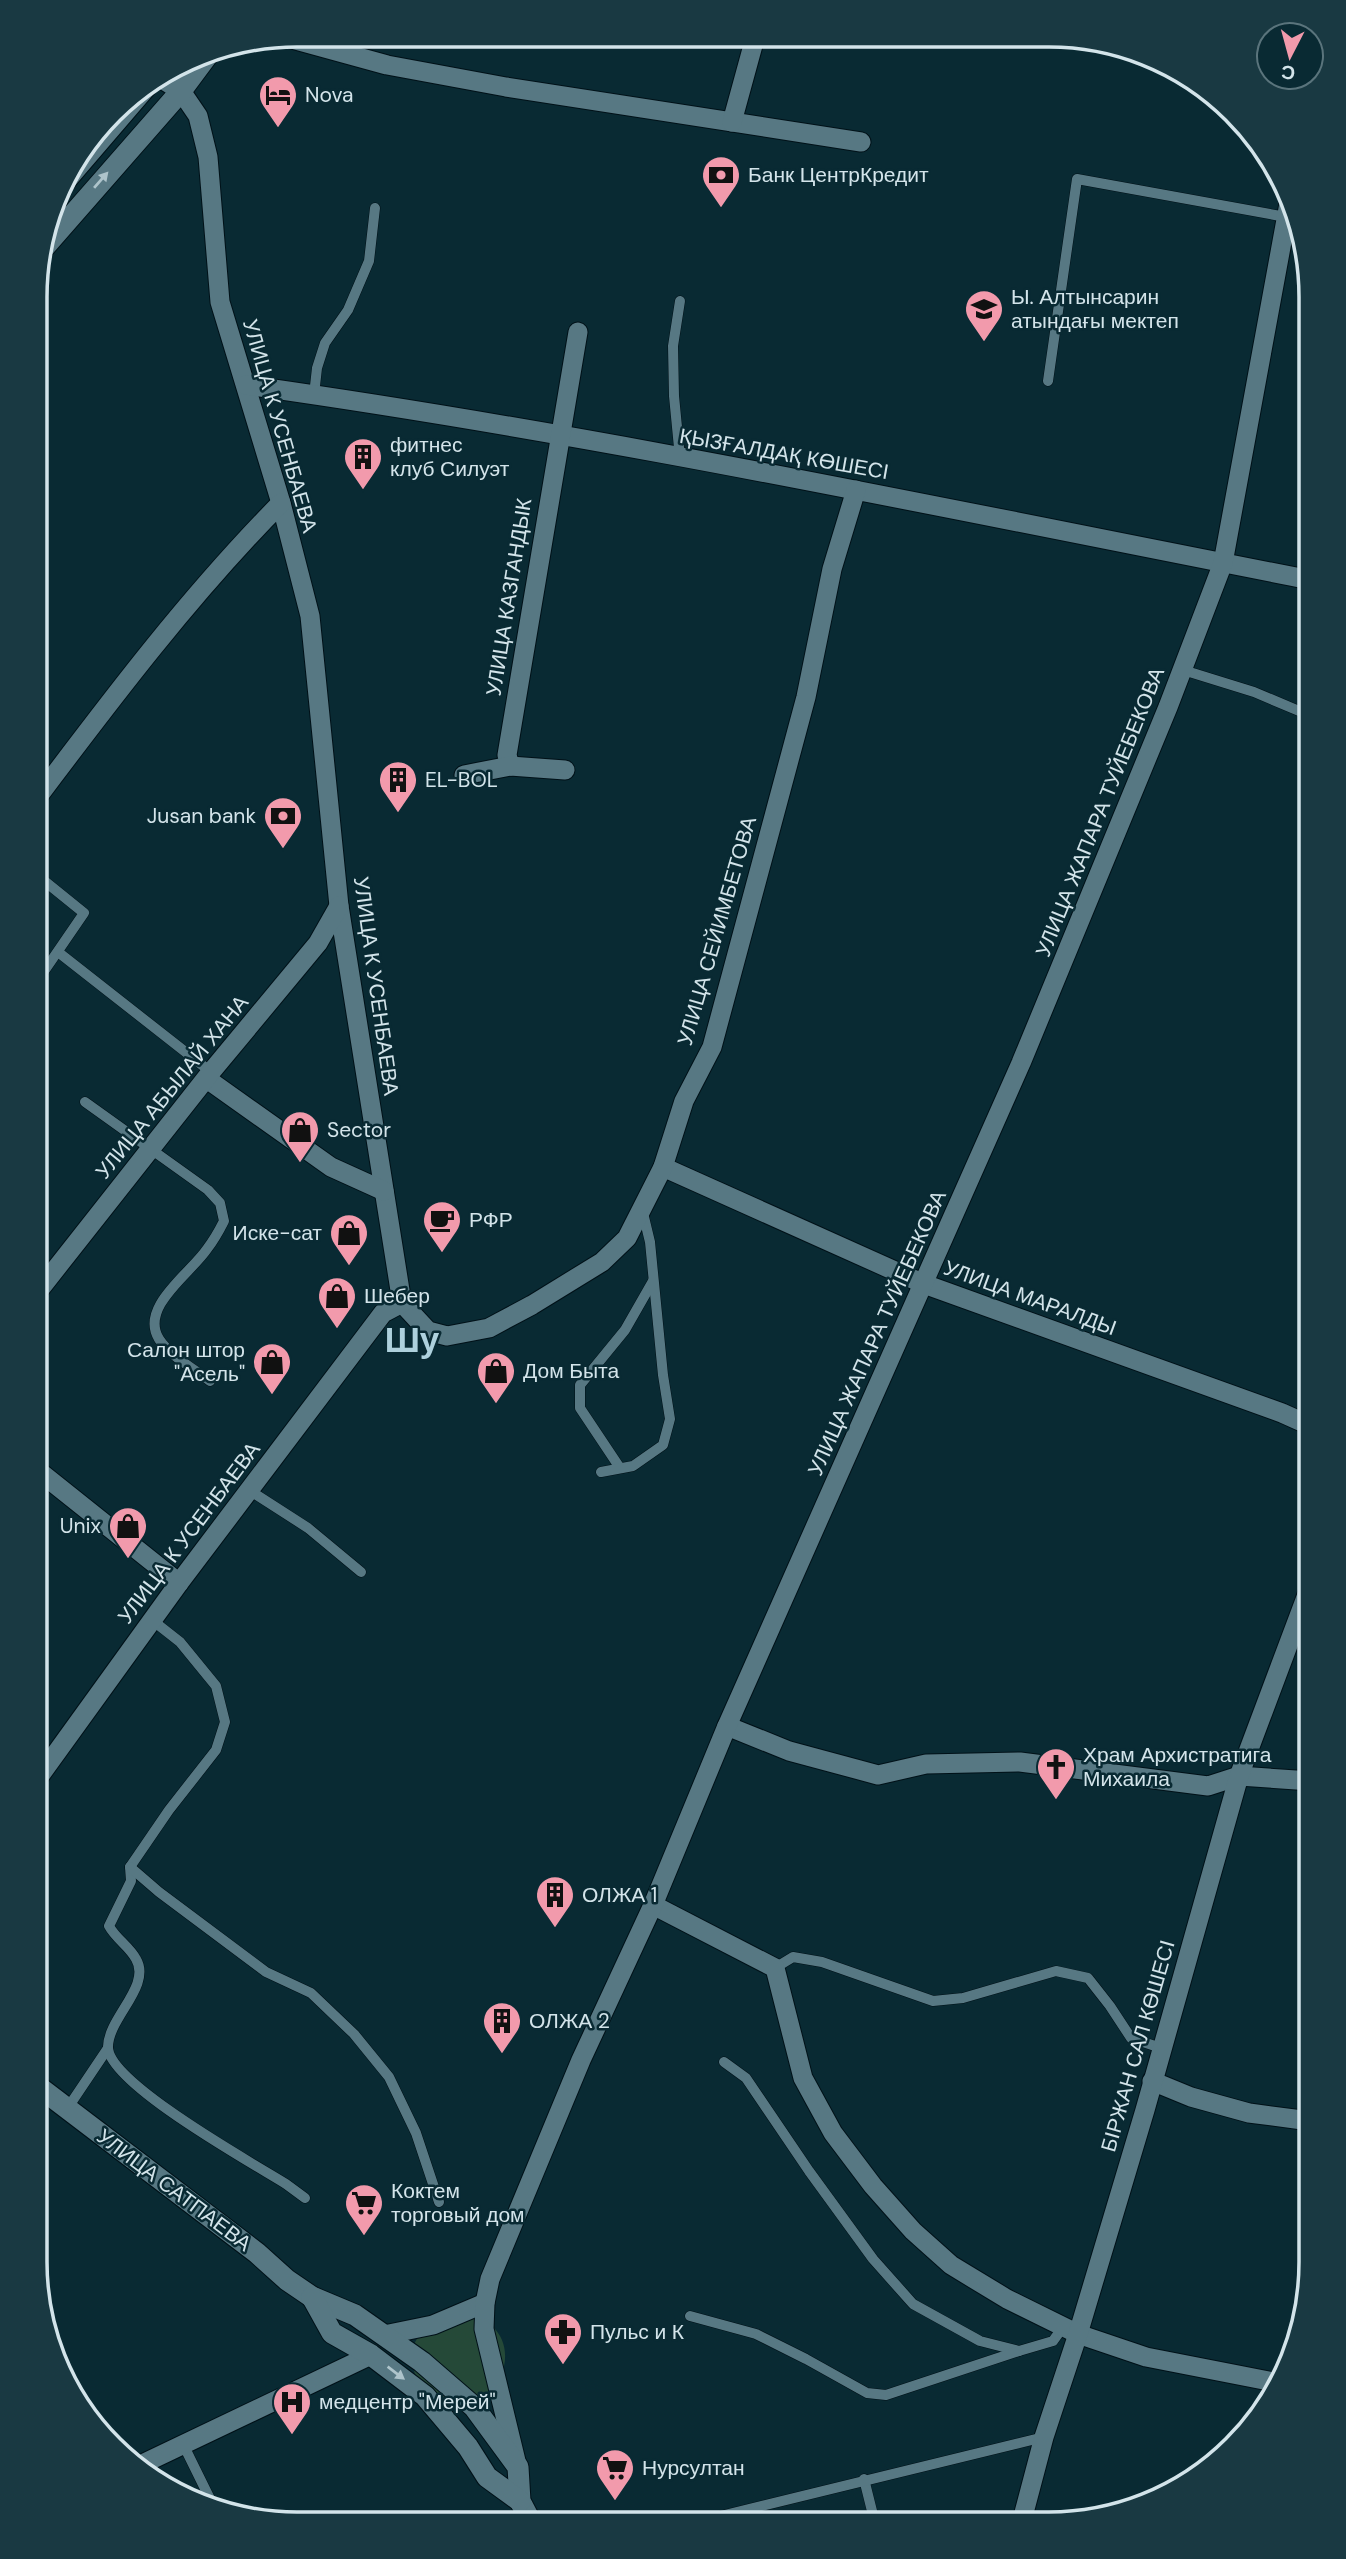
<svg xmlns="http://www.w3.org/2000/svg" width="1346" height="2559" viewBox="0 0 1346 2559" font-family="'DM Sans',sans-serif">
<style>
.green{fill:#254938}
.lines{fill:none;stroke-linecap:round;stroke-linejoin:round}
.lane-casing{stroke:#001118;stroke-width:11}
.street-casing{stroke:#001118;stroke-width:21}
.secondary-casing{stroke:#001118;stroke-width:23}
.lane{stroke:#577883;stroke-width:10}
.street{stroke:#577883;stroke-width:19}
.secondary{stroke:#577883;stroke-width:21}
.oneway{fill:#aec4cb}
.labels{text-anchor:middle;stroke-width:5;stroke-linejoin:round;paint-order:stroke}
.poi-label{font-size:21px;fill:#d3e4ea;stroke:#092a33;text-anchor:start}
.street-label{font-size:21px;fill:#d3e4ea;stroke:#092a33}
.town-label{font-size:35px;font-weight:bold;fill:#aed1dd;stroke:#092a33}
.rim{fill:none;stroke:#d3e4ea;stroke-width:3.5}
</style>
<rect width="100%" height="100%" fill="#092a33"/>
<path class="green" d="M463 2312C472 2316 485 2319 492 2326 526 2357 488 2421 445 2403 440 2401 435 2396 431 2394 419 2385 412 2373 412 2358 412 2327 440 2322 463 2312Z"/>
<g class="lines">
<defs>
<g id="lane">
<polyline points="680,301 673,346 674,396 680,458"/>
<polyline points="1048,381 1077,179 1286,217"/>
<polyline points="314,395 317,368 325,343 348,310 369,261 375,208"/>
<polyline points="1183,670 1254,692 1311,716"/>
<polyline points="58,952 211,1072"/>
<polyline points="36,983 84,913 37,875"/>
<path d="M85 1102 208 1190 220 1203 224 1221C219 1231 214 1240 207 1249 191 1273 139 1307 159 1339 169 1355 195 1370 210 1381"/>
<polyline points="620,1468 580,1408 580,1385 625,1330 653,1281"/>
<polyline points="601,1472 633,1466 663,1445 670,1419 663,1375 650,1242 643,1213"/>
<polyline points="249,1490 308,1528 361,1572"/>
<path d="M152 1620 180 1642 216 1686 225 1722 216 1750 169 1810 130 1867 131 1881 109 1926C116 1939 129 1946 136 1959 152 1986 108 2018 108 2047 108 2083 254 2164 286 2184L305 2198"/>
<polyline points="130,1867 159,1892 266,1972 311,1993 354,2034 389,2077 416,2133 439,2202"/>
<polyline points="775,1968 793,1957 822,1962 933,2001 963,1998 1056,1971 1088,1978 1110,2006 1131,2038 1161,2048"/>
<polyline points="724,2062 746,2078 809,2171 873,2259 913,2304 980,2341 1019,2351 1053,2341 1063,2327"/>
<polyline points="67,2109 108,2048"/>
<polyline points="690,2316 756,2334 806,2359 867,2393 886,2395 1019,2351"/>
<polyline points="183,2444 214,2507"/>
<polyline points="864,2479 875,2523"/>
<polyline points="692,2523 1044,2437"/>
</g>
<g id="street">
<polyline points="285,37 387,65 506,87 861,142"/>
<polyline points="160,78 181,91 198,116 208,157 220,302 281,503 310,616 339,906 402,1303"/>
<polyline points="732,122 755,38"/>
<path d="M246 385C603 435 957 511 1311 580"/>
<polyline points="510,766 507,755 578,332"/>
<polyline points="464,775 510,766 565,770"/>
<path d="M37 798C113 697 191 594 281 503"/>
<polyline points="207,1079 331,1167 384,1191"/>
<polyline points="663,1167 924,1284 1282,1413 1311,1426"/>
<polyline points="36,1294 211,1072 318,943 339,906"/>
<polyline points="402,1303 428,1331 447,1336 489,1328 532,1305 602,1262 627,1238 663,1167 684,1101 712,1047 806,697 832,569 856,490"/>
<polyline points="36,1469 179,1583"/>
<polyline points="727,1726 789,1751 878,1775 926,1764 1020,1762 1208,1786 1239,1776 1311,1781"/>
<polyline points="36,1781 179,1583 383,1313 402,1303"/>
<polyline points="653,1905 775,1968 803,2078 833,2133 873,2186 913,2231 951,2265 1007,2299 1078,2334 1146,2357 1279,2383"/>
<polyline points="1152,2081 1191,2097 1249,2113 1310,2121"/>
<polyline points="384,2335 433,2325 485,2303"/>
<polyline points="517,2465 484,2329 485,2303 490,2279 581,2060 653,1905 727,1726 1021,1063 1168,707 1223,563 1290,198"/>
<polyline points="136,2467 371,2355"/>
<polyline points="1021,2524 1044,2437 1078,2334 1145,2110 1239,1776 1311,1584"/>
</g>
<g id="secondary">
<polyline points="60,187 145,88"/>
<polyline points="41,251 181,91 210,52"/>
<polyline points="35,2084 257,2253 287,2280 312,2297 355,2315 422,2362 474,2407 518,2467 520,2501 531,2522"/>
<polyline points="312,2297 332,2333 371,2355 425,2396 468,2447 487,2477 520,2501"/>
</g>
</defs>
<use href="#lane" class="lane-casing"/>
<use href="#street" class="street-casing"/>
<use href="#secondary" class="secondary-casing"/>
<use href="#lane" class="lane"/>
<use href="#street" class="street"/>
<use href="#secondary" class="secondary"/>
</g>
<defs><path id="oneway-solid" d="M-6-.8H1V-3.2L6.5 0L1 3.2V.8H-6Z" transform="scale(1.75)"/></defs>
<g class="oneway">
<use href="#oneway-solid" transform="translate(101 180) rotate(-49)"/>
<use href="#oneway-solid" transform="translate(396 2373) rotate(37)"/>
</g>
<defs>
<symbol id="hotel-pin" viewBox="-11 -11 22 30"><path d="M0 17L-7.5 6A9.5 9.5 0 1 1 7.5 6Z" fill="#f29aac" stroke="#092a33"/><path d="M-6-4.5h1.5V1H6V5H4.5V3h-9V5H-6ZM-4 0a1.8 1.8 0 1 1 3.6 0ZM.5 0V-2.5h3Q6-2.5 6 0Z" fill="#111"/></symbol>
<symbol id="bank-pin" viewBox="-11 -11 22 30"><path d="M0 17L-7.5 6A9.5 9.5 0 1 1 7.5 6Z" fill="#f29aac" stroke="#092a33"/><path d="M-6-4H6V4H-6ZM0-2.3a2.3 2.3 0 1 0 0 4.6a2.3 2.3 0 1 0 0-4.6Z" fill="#111"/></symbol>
<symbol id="school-pin" viewBox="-11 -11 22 30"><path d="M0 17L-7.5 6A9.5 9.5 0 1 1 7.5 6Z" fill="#f29aac" stroke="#092a33"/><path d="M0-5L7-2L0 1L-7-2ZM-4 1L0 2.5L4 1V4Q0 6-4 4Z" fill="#111"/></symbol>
<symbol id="building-pin" viewBox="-11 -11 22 30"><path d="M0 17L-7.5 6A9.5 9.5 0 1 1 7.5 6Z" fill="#f29aac" stroke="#092a33"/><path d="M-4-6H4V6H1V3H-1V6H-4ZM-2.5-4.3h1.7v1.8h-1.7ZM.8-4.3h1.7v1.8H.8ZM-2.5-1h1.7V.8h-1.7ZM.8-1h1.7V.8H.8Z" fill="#111"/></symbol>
<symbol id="shop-pin" viewBox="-11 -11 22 30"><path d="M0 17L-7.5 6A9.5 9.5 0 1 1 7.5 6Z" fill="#f29aac" stroke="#092a33"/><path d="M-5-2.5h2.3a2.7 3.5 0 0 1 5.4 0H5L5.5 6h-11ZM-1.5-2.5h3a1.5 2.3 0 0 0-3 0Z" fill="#111"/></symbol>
<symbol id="cafe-pin" viewBox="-11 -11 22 30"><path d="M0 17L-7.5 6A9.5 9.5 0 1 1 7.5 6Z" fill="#f29aac" stroke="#092a33"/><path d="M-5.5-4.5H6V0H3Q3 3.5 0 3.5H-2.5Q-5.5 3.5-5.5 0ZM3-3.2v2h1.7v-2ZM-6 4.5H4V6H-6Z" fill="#111"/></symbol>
<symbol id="church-pin" viewBox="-11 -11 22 30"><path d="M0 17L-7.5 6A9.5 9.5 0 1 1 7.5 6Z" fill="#f29aac" stroke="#092a33"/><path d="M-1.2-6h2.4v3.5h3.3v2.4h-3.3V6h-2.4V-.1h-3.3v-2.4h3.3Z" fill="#111"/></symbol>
<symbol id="supermarket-pin" viewBox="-11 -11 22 30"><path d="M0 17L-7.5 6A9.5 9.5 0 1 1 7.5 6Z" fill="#f29aac" stroke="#092a33"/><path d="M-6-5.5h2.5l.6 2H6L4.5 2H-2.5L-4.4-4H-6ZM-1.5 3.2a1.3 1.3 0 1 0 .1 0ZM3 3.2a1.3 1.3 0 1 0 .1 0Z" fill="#111"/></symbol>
<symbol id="pharmacy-pin" viewBox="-11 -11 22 30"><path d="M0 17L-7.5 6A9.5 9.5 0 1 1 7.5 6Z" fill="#f29aac" stroke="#092a33"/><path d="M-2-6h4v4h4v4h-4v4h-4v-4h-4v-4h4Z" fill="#111"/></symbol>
<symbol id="hospital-pin" viewBox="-11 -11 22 30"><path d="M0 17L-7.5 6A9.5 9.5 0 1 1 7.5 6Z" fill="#f29aac" stroke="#092a33"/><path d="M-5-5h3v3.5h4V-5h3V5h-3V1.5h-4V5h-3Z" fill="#111"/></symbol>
</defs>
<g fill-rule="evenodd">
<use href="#hotel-pin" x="256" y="73" width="44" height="60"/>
<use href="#bank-pin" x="699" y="153" width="44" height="60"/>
<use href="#school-pin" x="962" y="287" width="44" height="60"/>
<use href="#building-pin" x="341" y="435" width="44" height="60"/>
<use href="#building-pin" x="376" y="758" width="44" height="60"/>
<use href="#bank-pin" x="261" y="794" width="44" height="60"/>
<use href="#shop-pin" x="278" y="1108" width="44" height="60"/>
<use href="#cafe-pin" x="420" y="1198" width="44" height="60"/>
<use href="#shop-pin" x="327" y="1211" width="44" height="60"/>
<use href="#shop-pin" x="315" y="1274" width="44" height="60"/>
<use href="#shop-pin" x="250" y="1340" width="44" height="60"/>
<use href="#shop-pin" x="474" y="1349" width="44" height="60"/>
<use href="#shop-pin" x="106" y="1504" width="44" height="60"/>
<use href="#church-pin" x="1034" y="1745" width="44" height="60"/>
<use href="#building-pin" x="533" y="1873" width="44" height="60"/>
<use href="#building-pin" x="480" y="1999" width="44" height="60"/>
<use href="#supermarket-pin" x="342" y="2181" width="44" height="60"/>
<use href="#pharmacy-pin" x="541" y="2310" width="44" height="60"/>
<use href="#hospital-pin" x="270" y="2380" width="44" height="60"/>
<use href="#supermarket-pin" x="593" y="2446" width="44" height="60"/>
</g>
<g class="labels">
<g class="poi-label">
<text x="305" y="102">Nova</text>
<text x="748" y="182">Банк ЦентрКредит</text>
<text x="1011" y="304">Ы. Алтынсарин<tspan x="1011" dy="24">атындағы мектеп</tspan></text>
<text x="390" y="452">фитнес<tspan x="390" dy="24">клуб Силуэт</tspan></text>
<text x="425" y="787">EL-BOL</text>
<text x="256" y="823" text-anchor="end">Jusan bank</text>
<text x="327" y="1137">Sector</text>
<text x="469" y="1227">РФР</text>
<text x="322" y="1240" text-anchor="end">Иске-сат</text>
<text x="364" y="1303">Шебер</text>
<text x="245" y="1357" text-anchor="end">Салон штор<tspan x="245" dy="24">"Асель"</tspan></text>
<text x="523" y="1378">Дом Быта</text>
<text x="101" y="1533" text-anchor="end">Unix</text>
<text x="1083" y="1762">Храм Архистратига<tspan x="1083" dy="24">Михаила</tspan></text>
<text x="582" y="1902">ОЛЖА 1</text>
<text x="529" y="2028">ОЛЖА 2</text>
<text x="391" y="2198">Коктем<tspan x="391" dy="24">торговый дом</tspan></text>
<text x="590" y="2339">Пульс и К</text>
<text x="319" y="2409">медцентр "Мерей"</text>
<text x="642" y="2475">Нурсултан</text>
</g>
<g class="street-label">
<text transform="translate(280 426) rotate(74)" y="7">УЛИЦА К УСЕНБАЕВА</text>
<text transform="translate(784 454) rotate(10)" y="7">ҚЫЗҒАЛДАҚ КӨШЕСІ</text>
<text transform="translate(509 597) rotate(-81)" y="7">УЛИЦА КАЗГАНДЫК</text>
<text transform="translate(1100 812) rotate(-68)" y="7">УЛИЦА ЖАПАРА ТУЙЕБЕКОВА</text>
<text transform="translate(717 931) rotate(-74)" y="7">УЛИЦА СЕЙИМБЕТОВА</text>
<text transform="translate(376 986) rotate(82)" y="7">УЛИЦА К УСЕНБАЕВА</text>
<text transform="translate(172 1087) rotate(-51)" y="7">УЛИЦА АБЫЛАЙ ХАНА</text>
<text transform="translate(1030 1298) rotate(20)" y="7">УЛИЦА МАРАЛДЫ</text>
<text transform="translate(877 1333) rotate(-66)" y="7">УЛИЦА ЖАПАРА ТУЙЕБЕКОВА</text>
<text transform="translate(189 1533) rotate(-53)" y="7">УЛИЦА К УСЕНБАЕВА</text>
<text transform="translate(1138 2046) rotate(-74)" y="7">БІРЖАН САЛ КӨШЕСІ</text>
<text transform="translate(174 2190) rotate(37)" y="7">УЛИЦА САТПАЕВА</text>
</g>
<g class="town-label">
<text x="412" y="1352">Шу</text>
</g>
</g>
<path d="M0 0H1346V2559H0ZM297 47H1049A250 250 0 0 1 1299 297V2262A250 250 0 0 1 1049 2512H297A250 250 0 0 1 47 2262V297A250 250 0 0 1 297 47Z" fill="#193942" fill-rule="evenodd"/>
<path class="rim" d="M297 47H1049A250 250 0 0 1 1299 297V2262A250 250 0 0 1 1049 2512H297A250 250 0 0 1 47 2262V297A250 250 0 0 1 297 47Z"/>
<g transform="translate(1290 56) rotate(186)"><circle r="33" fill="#092a33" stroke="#5a747c" stroke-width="2"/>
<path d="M0-5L12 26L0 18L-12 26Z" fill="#f29aac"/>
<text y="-10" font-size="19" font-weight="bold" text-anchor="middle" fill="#d3e4ea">С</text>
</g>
</svg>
